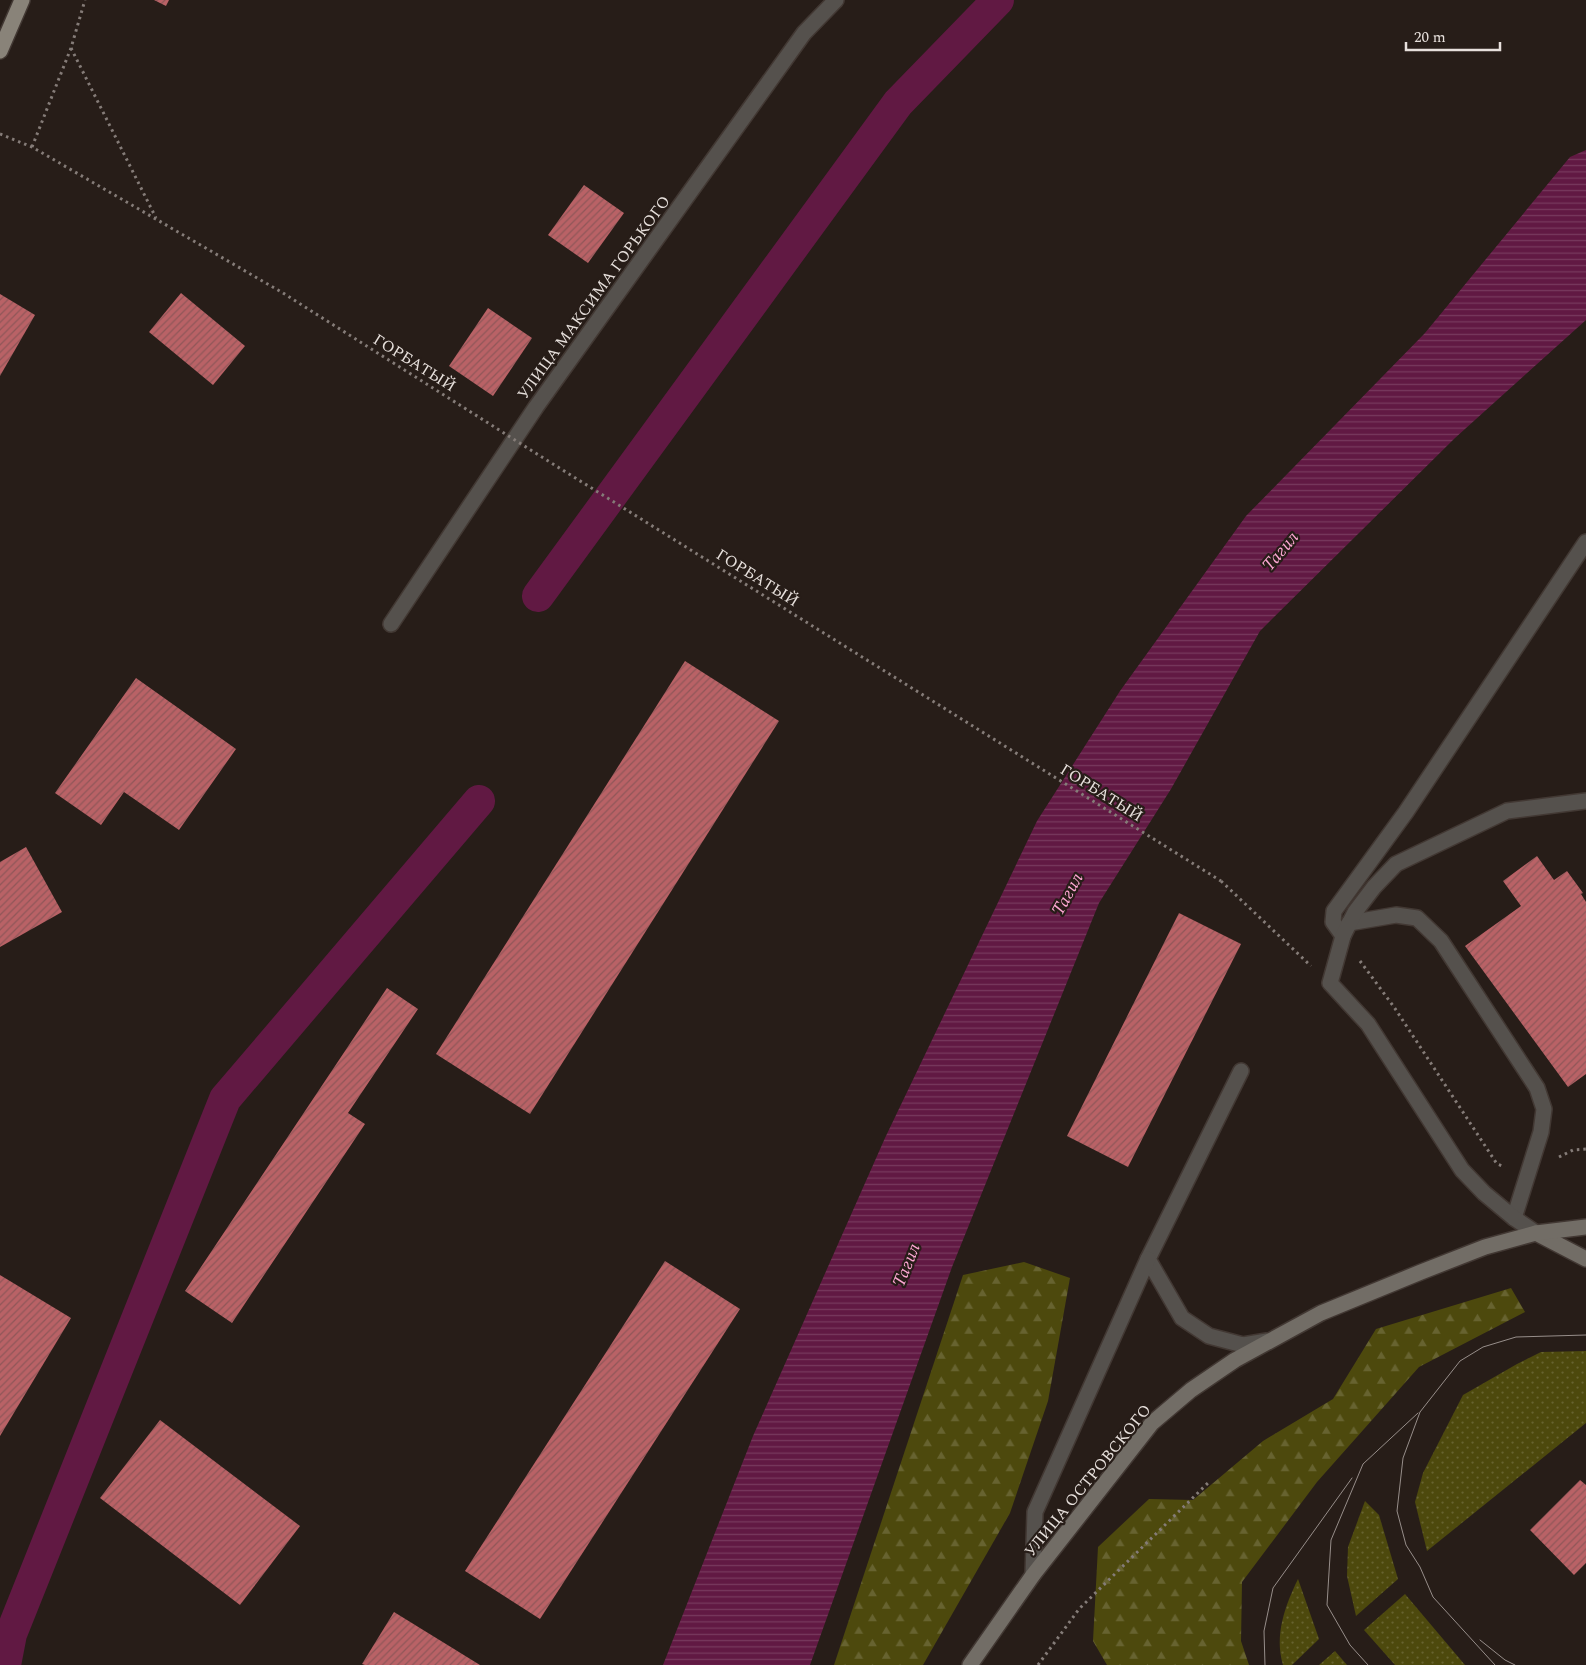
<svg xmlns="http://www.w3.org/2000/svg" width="1586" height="1665" viewBox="0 0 1586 1665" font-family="Spectral,serif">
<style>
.grass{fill:url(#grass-dots)}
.forest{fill:url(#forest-firs)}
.water{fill:url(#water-rules)}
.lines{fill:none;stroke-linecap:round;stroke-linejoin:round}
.canal{stroke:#611943;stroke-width:32}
.building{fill:url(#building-hatch)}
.service-casing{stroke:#423833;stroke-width:18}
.minor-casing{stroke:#423833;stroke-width:18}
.secondary-casing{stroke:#423833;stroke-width:18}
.primary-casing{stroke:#423833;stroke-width:18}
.path{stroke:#857c78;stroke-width:3;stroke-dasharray:2.5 4;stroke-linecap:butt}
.service{stroke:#55514d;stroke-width:15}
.minor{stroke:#55514d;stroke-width:15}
.secondary{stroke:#726d66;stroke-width:15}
.primary{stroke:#898379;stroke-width:15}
.tram{stroke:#978e8a;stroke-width:1}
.path-bridge{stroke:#857c78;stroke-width:3;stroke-dasharray:2.5 4;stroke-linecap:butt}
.labels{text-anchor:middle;stroke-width:4.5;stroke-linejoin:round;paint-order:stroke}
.street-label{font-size:16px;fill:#e7e0dc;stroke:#271d18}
.water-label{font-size:18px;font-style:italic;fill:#fda7d3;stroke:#271d18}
</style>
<defs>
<pattern id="grass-dots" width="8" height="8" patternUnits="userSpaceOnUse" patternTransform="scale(1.25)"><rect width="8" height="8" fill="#4d490d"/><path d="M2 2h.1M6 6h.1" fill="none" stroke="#676330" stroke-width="1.8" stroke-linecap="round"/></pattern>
<pattern id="forest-firs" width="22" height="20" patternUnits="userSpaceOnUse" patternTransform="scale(1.25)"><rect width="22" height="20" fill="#4d490d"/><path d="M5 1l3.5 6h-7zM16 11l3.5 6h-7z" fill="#676330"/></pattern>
<pattern id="water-rules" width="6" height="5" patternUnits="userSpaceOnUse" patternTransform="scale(1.25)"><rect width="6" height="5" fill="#611943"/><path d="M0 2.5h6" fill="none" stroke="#783a5e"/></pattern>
<pattern id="building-hatch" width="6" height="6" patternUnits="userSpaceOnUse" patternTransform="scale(1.25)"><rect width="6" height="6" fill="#b96266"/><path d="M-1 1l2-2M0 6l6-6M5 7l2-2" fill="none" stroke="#905759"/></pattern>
</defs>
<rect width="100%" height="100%" fill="#271d18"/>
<g class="grass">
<polygon points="1586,1351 1586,1423 1427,1551 1415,1502 1423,1473 1463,1395 1517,1364 1541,1352"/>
<polygon points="1365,1501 1379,1515 1398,1579 1356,1616 1347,1576 1348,1547"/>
<path d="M1298 1579 1319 1639 1292 1665H1283C1274 1635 1285 1606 1298 1579Z"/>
<polygon points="1405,1594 1465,1665 1395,1665 1364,1630"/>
<polygon points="1335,1651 1347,1665 1319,1665"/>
</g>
<g class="forest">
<polygon points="1024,1262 1070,1278 1048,1401 1010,1513 923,1665 834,1665 963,1275"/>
<polygon points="1511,1288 1525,1312 1419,1367 1317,1482 1242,1582 1241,1641 1249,1665 1107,1665 1093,1641 1098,1547 1149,1499 1193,1500 1263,1441 1333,1399 1376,1329"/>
</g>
<polygon class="water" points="1586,150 1586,320 1455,438 1260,631 1171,789 1099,903 952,1267 810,1665 663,1665 753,1436 885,1138 1037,821 1120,691 1246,516 1425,333 1570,157"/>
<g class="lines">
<g class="canal">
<polyline points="538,596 898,103 998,0"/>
<polyline points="5,1665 11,1634 225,1099 479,801"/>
</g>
</g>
<g class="building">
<polygon points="154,0 169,0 166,6"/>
<polygon points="584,185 624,213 588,263 548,235"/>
<polygon points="181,293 245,346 213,385 149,332"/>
<polygon points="0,294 35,315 0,376"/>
<polygon points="488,308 532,338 493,396 449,366"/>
<polygon points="685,661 779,721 530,1114 436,1054"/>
<polygon points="136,678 236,749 179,830 124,792 101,825 55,793"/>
<polygon points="26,847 62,912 0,947 0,862"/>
<polygon points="1537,856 1554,880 1567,871 1583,893 1581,894 1586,902 1586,1074 1568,1087 1465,946 1521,906 1503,881"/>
<polygon points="1179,913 1241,944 1128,1167 1067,1136"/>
<polygon points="387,988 418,1009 348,1113 365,1124 232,1323 185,1291"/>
<polygon points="665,1261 740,1309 540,1619 465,1571"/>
<polygon points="0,1275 71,1318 0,1436"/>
<polygon points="160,1420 300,1526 240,1605 100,1498"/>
<polygon points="1580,1480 1586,1485 1586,1563 1574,1575 1530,1530"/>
<polygon points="394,1612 480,1665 365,1665 362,1664"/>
</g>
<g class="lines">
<defs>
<g id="service">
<polyline points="1349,923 1396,915 1417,918 1441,941 1537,1088 1544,1109 1541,1132 1514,1218"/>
<polyline points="1343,936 1333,922 1334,911 1406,812 1586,542"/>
<polyline points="1241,1071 1148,1259 1182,1318 1209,1336 1243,1345 1267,1341"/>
<polyline points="1536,1233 1514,1218 1484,1193 1462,1170 1368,1024 1330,983 1343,936 1355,912 1374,887 1396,864 1507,811 1586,801"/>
<polyline points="1033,1575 1035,1512 1148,1259"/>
</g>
<polyline id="minor" points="391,624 536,407 804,33 836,0"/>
<g id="secondary">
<polyline points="1536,1233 1586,1259"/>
<polyline points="970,1665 1033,1575 1152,1423 1191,1390 1235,1360 1321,1313 1421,1272 1485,1247 1536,1233 1586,1227"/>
</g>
<polyline id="primary" points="0,51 22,0"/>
</defs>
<use href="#service" class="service-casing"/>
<use href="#minor" class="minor-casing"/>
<use href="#secondary" class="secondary-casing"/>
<use href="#primary" class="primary-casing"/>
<g class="path">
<polyline points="71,48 156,218"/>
<polyline points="0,134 32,147 283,293"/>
<polyline points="32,147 71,48 85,0"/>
<polyline points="1221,881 1311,966"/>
<polyline points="1360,961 1394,1007 1497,1164 1505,1167"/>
<polyline points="1559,1157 1573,1150 1586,1149"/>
<polyline points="1038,1665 1079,1609 1209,1482"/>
</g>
<use href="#service" class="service"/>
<use href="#minor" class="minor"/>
<use href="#secondary" class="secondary"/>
<use href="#primary" class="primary"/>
<g class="tram">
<polyline points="1480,1640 1505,1660 1515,1665"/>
<polyline points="1265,1665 1264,1631 1273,1588 1352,1478"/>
<polyline points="1368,1665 1350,1645 1327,1605 1331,1540 1363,1464 1418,1413"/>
<polyline points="1495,1665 1433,1597 1420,1567 1406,1545 1397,1511 1403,1458 1420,1412 1460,1361 1483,1347 1516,1337 1586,1335"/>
</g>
<polyline class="path-bridge" points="283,293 537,454 1221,881"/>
</g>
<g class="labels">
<g class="street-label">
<text transform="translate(593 297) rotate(-54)" y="6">УЛИЦА МАКСИМА ГОРЬКОГО</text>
<text transform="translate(415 362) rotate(32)" y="6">ГОРБАТЫЙ</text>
<text transform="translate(758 577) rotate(32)" y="6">ГОРБАТЫЙ</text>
<text transform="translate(1102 792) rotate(32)" y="6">ГОРБАТЫЙ</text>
<text transform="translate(1087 1480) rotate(-51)" y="6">УЛИЦА ОСТРОВСКОГО</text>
</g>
<g class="water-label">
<text transform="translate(1280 551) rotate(-50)" y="6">Тагил</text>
<text transform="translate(1067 894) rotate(-61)" y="6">Тагил</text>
<text transform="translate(906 1265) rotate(-68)" y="6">Тагил</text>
</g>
</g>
<path d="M1406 42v8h94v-8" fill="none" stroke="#e7e0dc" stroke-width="2.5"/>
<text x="1414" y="42" font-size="15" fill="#e7e0dc" stroke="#271d18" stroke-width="4" paint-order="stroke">20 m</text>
</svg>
